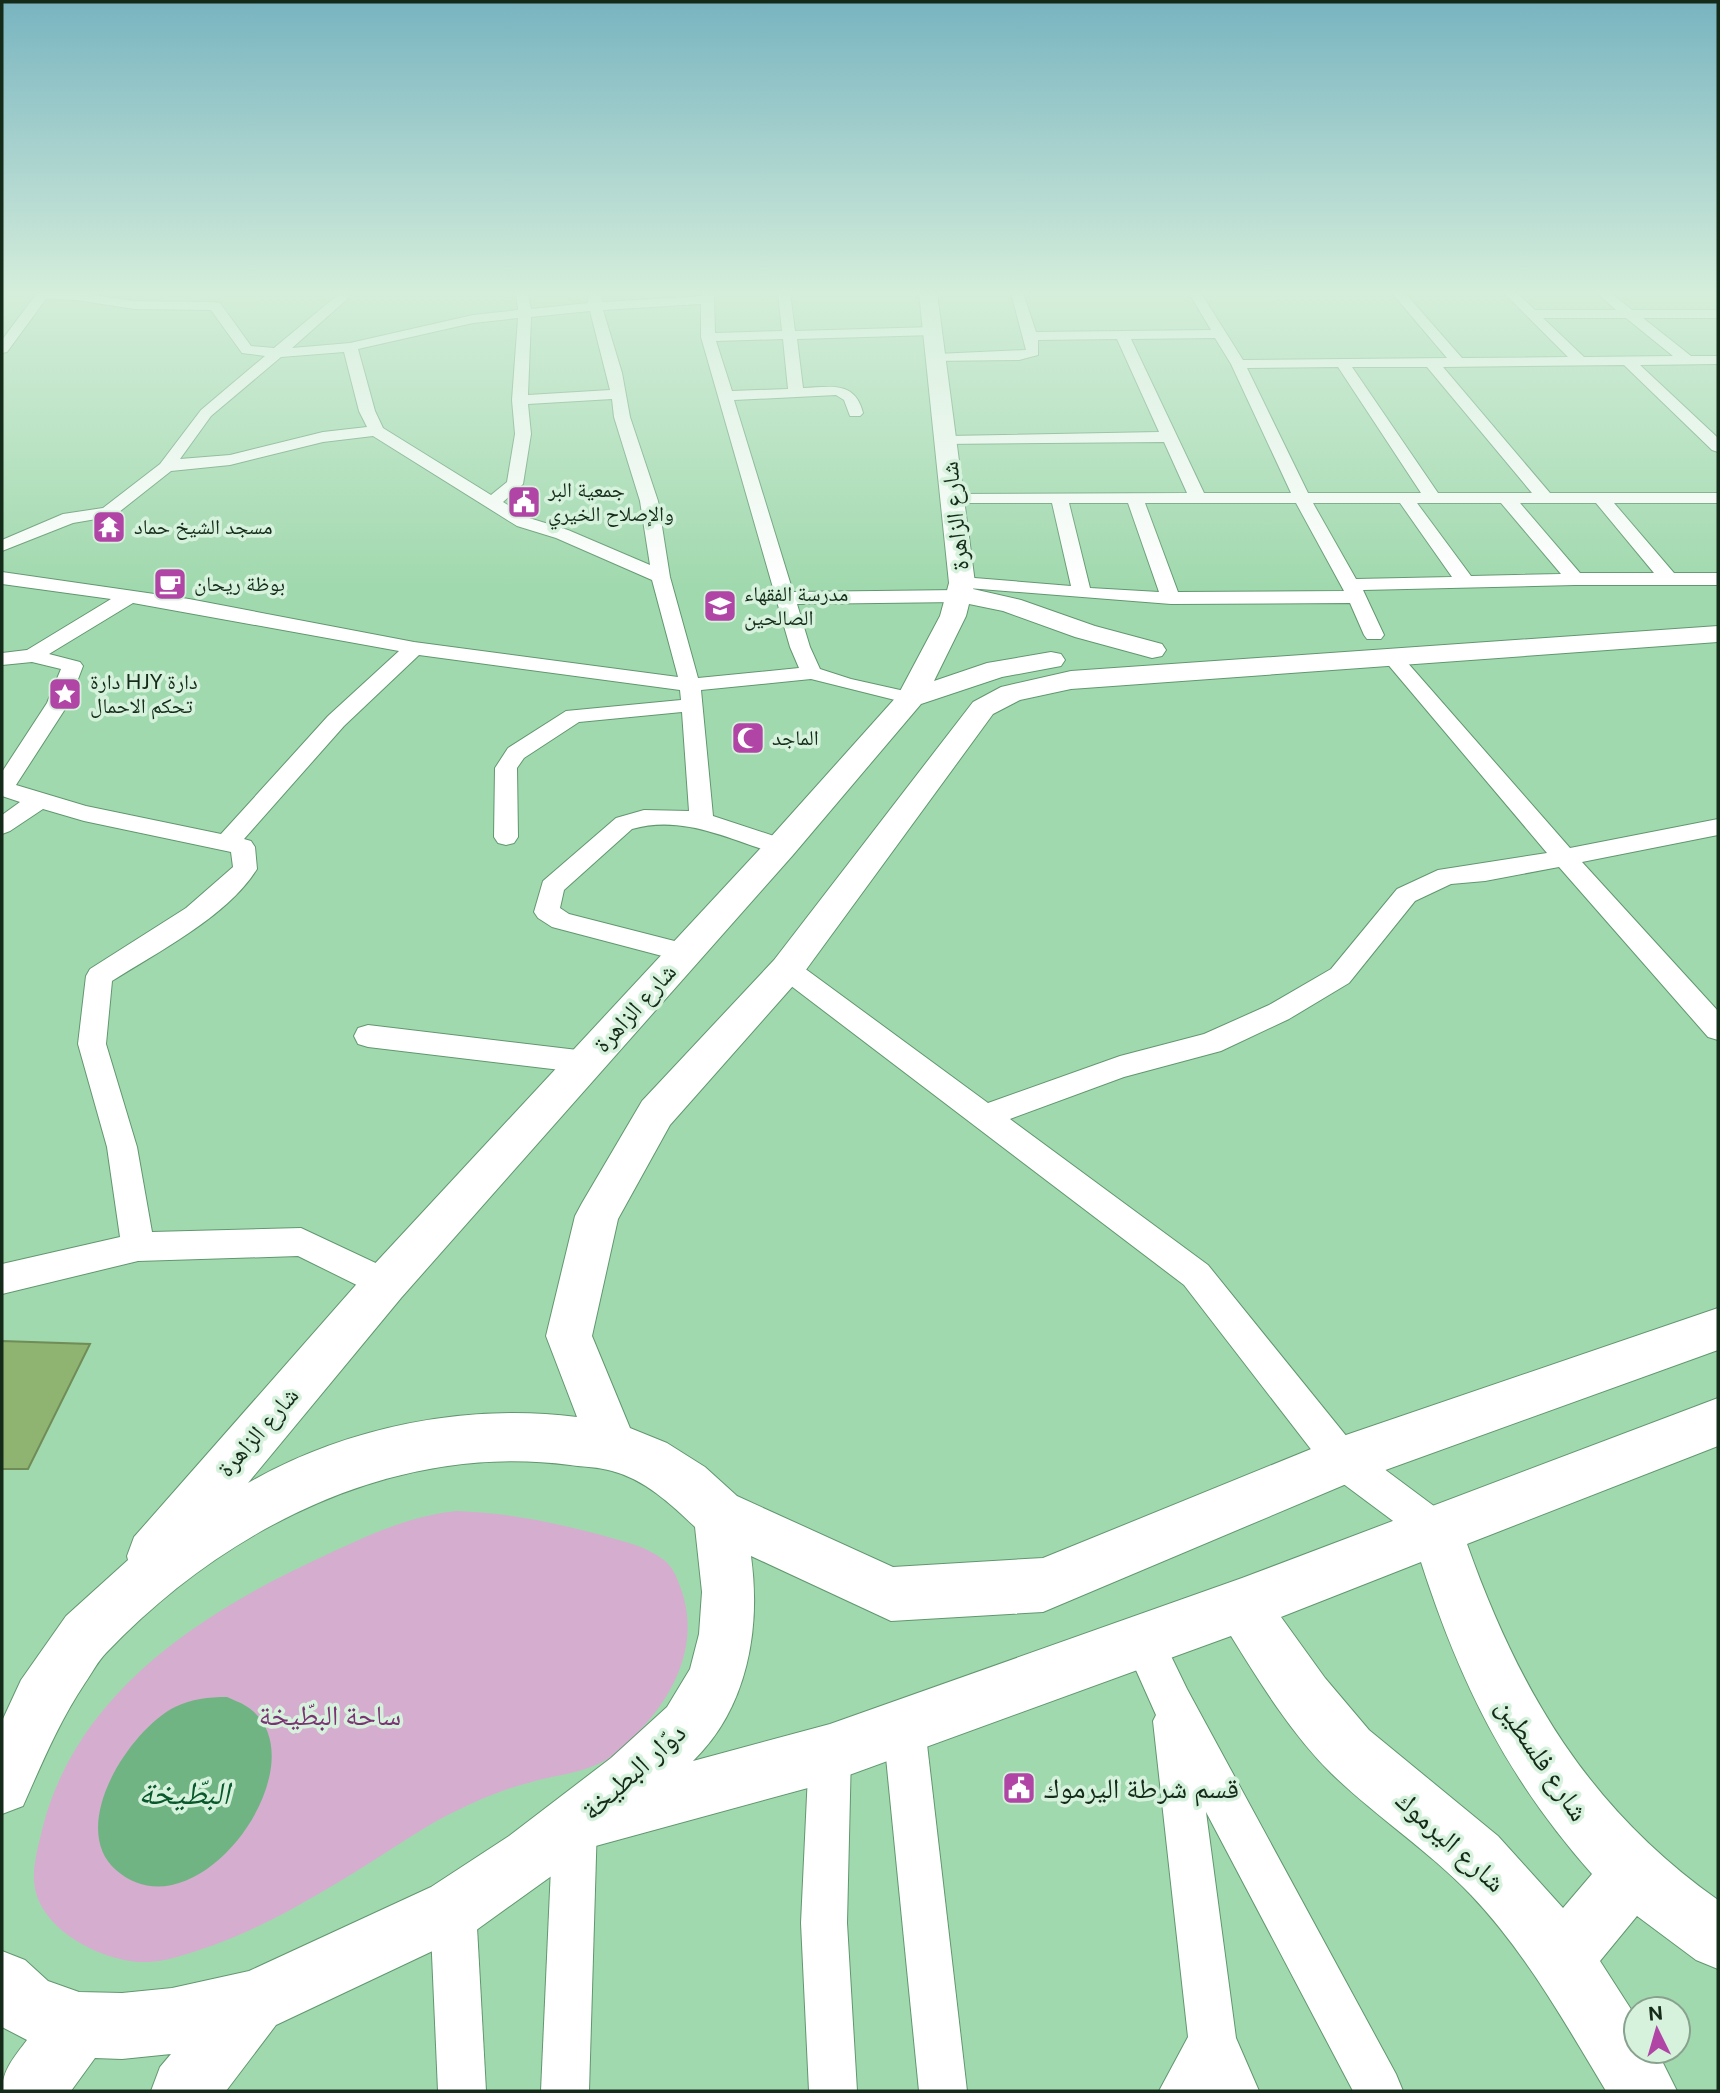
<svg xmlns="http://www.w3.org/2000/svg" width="1720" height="2093" viewBox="0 0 1720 2093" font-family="'Public Sans','Noto Naskh Arabic',sans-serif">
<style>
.green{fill:#d5adcf}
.water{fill:#71b483}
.building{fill:#8fb371;stroke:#708c57;stroke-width:2}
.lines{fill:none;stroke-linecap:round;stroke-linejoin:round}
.street-casing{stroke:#61976f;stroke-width:2}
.primary-casing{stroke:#61976f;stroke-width:2}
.street{fill:#fff;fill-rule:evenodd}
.primary{fill:#fff;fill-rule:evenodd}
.labels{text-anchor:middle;stroke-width:7;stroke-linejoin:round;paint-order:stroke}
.far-poi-label{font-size:21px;fill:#142b1a;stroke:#d6f2dc;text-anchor:start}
.street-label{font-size:24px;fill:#142b1a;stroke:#d6f2dc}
.near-park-label{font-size:28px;fill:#7a3373;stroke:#d6f2dc}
.near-street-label{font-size:28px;fill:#142b1a;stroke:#d6f2dc}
.near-poi-label{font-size:28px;fill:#142b1a;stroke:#d6f2dc;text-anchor:start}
.near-water-label{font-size:32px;font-style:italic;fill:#07582a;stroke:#d6f2dc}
</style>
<rect width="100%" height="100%" fill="#a1d9ae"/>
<path class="green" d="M457 1511C507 1513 553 1522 601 1535 624 1542 644 1545 664 1560 673 1567 677 1578 681 1589 704 1653 664 1713 616 1753 592 1773 557 1774 528 1783 504 1789 478 1800 456 1811 430 1823 406 1840 382 1855 327 1890 262 1930 199 1950 181 1956 161 1963 141 1962 112 1961 76 1945 56 1925 25 1894 33 1868 42 1830 76 1691 205 1610 328 1554 371 1534 409 1516 457 1511Z"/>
<path class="water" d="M227 1697C233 1700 240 1702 246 1706 327 1757 198 1942 116 1870 67 1827 129 1730 175 1707 192 1699 208 1697 227 1697Z"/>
<polygon class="building" points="2,1341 90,1344 28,1469 2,1469"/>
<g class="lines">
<defs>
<g id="street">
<path d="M37 293H82L134 301 215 302 220 303 251 346 274 348 340 293H354L292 348 350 343 473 315 518 310 516 293H528L531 309 588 303 589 293H601L602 302 701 296 702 293H714L715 333 782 331 778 293H790L795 331 933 327 940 331 933 335 797 339 803 388C830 387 855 380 863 413L860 416H850L844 400 836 395 734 400 793 592 959 590 969 596 959 602 797 604 810 647 820 669 851 679 918 694 922 698 918 702 911 704 811 679 701 690 713 816 789 841 793 847 789 853 781 855C731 841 685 814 632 829L564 890 560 908 569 914 694 946 698 953 694 960 685 962 552 927 538 918 534 912 543 881 616 818 644 810 689 811 682 712 579 722 524 758 517 768 518 837 514 843 506 845 498 843 494 837 495 768 508 748 566 711 681 700 680 690 419 655 344 726 244 839 251 841 255 847 257 869C228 916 158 952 112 981L106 1044 137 1147 152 1232 301 1228 397 1273 401 1284 397 1295 385 1299 298 1256 138 1261 2 1294V1264L120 1237 107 1147 78 1044 86 976 90 969 186 908 233 867 231 852 84 821 43 809 10 831 2 834V815L20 802 2 796V772L47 703 61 669 32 662 2 665V653L27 650 111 599 2 584V572L189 599 414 642 678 677 652 580 556 538 517 526 373 436 323 442 230 465 171 471 114 516 73 523 2 551V540L63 514 103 508 160 464 201 410 265 356 242 353 211 310 134 309 76 300 46 299 7 352 2 353V340ZM701 304V337L790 647 799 668 698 678 670 577 658 501 630 417 622 373 603 310ZM590 311 610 390 528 395 531 317ZM518 318 512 400 515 434 507 482 491 495 383 428 375 411 358 349 473 323ZM783 339 788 389 732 391 716 341ZM344 352 359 411 367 427 323 432 230 455 180 459 211 416 281 357ZM612 399 614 417 640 501 650 565 568 530 529 518 503 502 523 484 531 434 528 404ZM133 603 399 651 328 716 221 834 86 806 16 785 69 703 83 666 80 662 49 654Z"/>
<path d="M1011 293H1023L1036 332 1211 330 1189 293H1201L1243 360 1447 358 1392 293H1405L1462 358 1568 357 1504 293H1517L1535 310H1616L1597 293H1611L1632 310H1718V318H1643L1691 356H1718V364L1640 365 1718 438V452L1712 450 1624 365 1443 367 1550 493H1718V503H1614L1674 573H1718V585H1575L1363 590 1384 635 1381 639H1367L1364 635 1350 603 1171 604 955 587 953 583 962 577 1071 586 1052 503H954L948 502 945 498 948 494 1187 493 1164 442 941 444 939 441 941 438 947 436 1159 432 1117 339 1038 340V355L1019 360 931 361 929 358 936 354 1026 350ZM1543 318H1626L1673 356 1584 357ZM1215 338 1231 364 1291 493H1204L1131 339ZM1338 367 1421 493H1308L1247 368ZM1352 367H1427L1532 493H1438ZM1069 503H1128L1159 592 1090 588ZM1145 503H1296L1344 591 1178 592ZM1313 503H1400L1452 577 1356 579ZM1417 503H1501L1561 574 1471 576ZM1520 503H1596L1654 573H1580Z"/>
<polygon points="1392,651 1399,653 1570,848 1718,819 1718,835 1582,862 1718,1011 1718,1040 1708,1037 1559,867 1485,881 1451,884 1415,901 1349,983 1289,1019 1221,1051 1124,1077 1010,1119 1208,1265 1356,1448 1450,1518 1456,1531 1450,1544 1437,1550 1424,1544 1330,1474 1184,1285 778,976 774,969 778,962 787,959 796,962 988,1103 1120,1056 1204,1034 1269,1005 1331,969 1397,889 1438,870 1547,853 1385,661 1382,657 1385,653"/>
<polygon points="368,1025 586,1051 596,1054 600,1062 596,1070 586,1073 368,1047 358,1044 354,1036 358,1028"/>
<polygon points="1143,1621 1157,1627 1187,1689 1396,2074 1403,2091 1353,2091 1206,1812 1236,2038 1259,2091 1159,2091 1188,2037 1153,1721 1156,1715 1123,1641 1129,1627"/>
<polygon points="904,1706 919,1712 925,1727 967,2091 919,2091 883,1727 889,1712"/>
<polygon points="830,1732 845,1738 851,1753 847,1923 857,2091 809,2091 801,1923 809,1753 815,1738"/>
<polygon points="575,1801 590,1808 597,1823 589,2091 541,2091 553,1823 560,1808"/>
<polygon points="453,1886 469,1893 476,1909 486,2091 438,2091 430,1909 437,1893"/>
</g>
<path id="primary" d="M919 293H937L975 583 973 589 1021 600 1095 626 1162 644 1166 650 1162 656 1152 658 1075 637 1003 611 969 604 966 616 934 681 987 663 1051 652 1061 654 1065 660 1061 666 1002 677 921 704 793 855 401 1298 248 1483C346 1427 465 1403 577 1417L546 1336 575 1216 582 1203 642 1101 774 960 973 702 1001 687 1071 671 1718 626V642L1071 689 1020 700 993 714 800 978 670 1125 618 1219 592 1336 630 1428 667 1443 705 1467 737 1496 893 1567 1043 1558 1343 1436 1718 1308V1350L1344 1485 1043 1612 891 1621 751 1556C761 1628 748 1708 693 1761L830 1724 1242 1578 1718 1398V1446L1467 1544C1519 1691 1589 1809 1718 1900V1969L1696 1960 1637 1916 1600 1961 1636 2017V2051H1657L1677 2091H1606C1565 2023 1526 1953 1471 1895 1428 1850 1375 1816 1331 1773 1291 1733 1260 1683 1231 1636L830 1782 592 1847 475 1931 276 2025 226 2091H151L160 2067 171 2054 122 2059 95 2058 71 2091H2C2 2070 15 2056 27 2040L2 2027V1951L25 1960 48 1981 79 1992 122 1993 172 1988 249 1971 431 1887 509 1836 611 1758 667 1707 690 1669 699 1634 702 1592 695 1527C672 1505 644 1479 612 1471 599 1467 584 1467 570 1465 395 1442 225 1528 106 1653 98 1661 92 1673 85 1683 59 1722 42 1763 23 1806L2 1814V1721L21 1680 66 1616 128 1560 127 1556 134 1537 369 1270 769 839 898 695 940 616 949 583ZM1421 1562C1460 1683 1507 1778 1592 1874L1563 1908 1498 1836 1369 1730 1325 1678 1281 1617Z"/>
</defs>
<use href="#street" class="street-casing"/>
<use href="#primary" class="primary-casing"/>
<use href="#street" class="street"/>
<use href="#primary" class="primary"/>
</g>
<linearGradient id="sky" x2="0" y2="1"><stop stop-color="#78b4c0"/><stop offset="0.5" stop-color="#d5eedb"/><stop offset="1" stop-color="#d5eedb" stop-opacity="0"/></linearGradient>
<rect width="1720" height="586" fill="url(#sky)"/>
<defs>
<symbol id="civic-square" viewBox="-11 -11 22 22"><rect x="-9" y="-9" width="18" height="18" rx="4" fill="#b045a6" stroke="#d6f2dc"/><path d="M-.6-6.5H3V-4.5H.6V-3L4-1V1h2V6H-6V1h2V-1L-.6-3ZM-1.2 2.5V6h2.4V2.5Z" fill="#fff"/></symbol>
<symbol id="temple-square" viewBox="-11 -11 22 22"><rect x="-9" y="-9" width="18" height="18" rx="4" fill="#b045a6" stroke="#d6f2dc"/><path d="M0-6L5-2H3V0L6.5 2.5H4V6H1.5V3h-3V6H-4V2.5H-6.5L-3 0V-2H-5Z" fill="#fff"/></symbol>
<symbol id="cafe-square" viewBox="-11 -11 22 22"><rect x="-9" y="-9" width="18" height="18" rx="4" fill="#b045a6" stroke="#d6f2dc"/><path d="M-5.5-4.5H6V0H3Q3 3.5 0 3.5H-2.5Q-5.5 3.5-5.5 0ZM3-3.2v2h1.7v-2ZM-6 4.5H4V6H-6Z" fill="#fff"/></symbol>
<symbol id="school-square" viewBox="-11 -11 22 22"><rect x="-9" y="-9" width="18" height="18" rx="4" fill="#b045a6" stroke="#d6f2dc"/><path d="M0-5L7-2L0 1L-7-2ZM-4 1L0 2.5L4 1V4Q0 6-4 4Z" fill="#fff"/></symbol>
<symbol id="sight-square" viewBox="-11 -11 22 22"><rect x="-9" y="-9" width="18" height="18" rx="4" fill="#b045a6" stroke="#d6f2dc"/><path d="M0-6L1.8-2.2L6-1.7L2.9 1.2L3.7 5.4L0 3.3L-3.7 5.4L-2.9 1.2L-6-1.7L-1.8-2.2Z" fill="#fff"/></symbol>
<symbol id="mosque-square" viewBox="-11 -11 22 22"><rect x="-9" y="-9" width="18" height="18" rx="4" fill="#b045a6" stroke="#d6f2dc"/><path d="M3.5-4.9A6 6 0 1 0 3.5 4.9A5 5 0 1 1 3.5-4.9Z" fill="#fff"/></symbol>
</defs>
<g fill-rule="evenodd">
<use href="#civic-square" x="505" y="483" width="38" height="38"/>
<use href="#temple-square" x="90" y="508" width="38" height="38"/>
<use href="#cafe-square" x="151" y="565" width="38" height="38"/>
<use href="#school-square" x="701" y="587" width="38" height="38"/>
<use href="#sight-square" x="46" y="675" width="38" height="38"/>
<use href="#mosque-square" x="729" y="719" width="38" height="38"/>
<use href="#civic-square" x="1000" y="1769" width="38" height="38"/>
</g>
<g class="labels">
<g class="far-poi-label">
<text x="548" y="497">جمعية البر<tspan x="548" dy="24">والإصلاح الخيري</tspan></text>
<text x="134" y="534">مسجد الشيخ حماد</text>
<text x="194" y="591">بوظة ريحان</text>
<text x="744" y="601">مدرسة الفقهاء<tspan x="744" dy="24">الصالحين</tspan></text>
<text x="90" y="689">دارة HJY دارة<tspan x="90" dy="24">تحكم الاحمال</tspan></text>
<text x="772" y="745">الماجد</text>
</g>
<g class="street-label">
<text transform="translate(955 516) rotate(-96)" y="8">شارع الزاهرة</text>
<text transform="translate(635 1008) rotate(-48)" y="8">شارع الزاهرة</text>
<text transform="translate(258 1432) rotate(-49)" y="8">شارع الزاهرة</text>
</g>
<g class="near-park-label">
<text x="330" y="1725">ساحة البطّيخة</text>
</g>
<g class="near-street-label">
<text transform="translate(1543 1759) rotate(56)" y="10">شارع فلسطين</text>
<text transform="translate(633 1771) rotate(-42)" y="10">دوّار البطيخة</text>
<text transform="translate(1451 1841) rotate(42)" y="10">شارع اليرموك</text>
</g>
<g class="near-poi-label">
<text x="1044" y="1798">قسم شرطة اليرموك</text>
</g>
<g class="near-water-label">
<text x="184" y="1804">البطّيخة</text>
</g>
</g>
<rect width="1720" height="2093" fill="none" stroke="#142b1a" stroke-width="7"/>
<g transform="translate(1657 2030) rotate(355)"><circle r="33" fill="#d6f2dc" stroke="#88a28e" stroke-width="2"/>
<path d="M0-5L12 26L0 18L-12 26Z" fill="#b045a6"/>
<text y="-10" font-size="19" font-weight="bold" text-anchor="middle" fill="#142b1a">N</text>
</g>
</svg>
